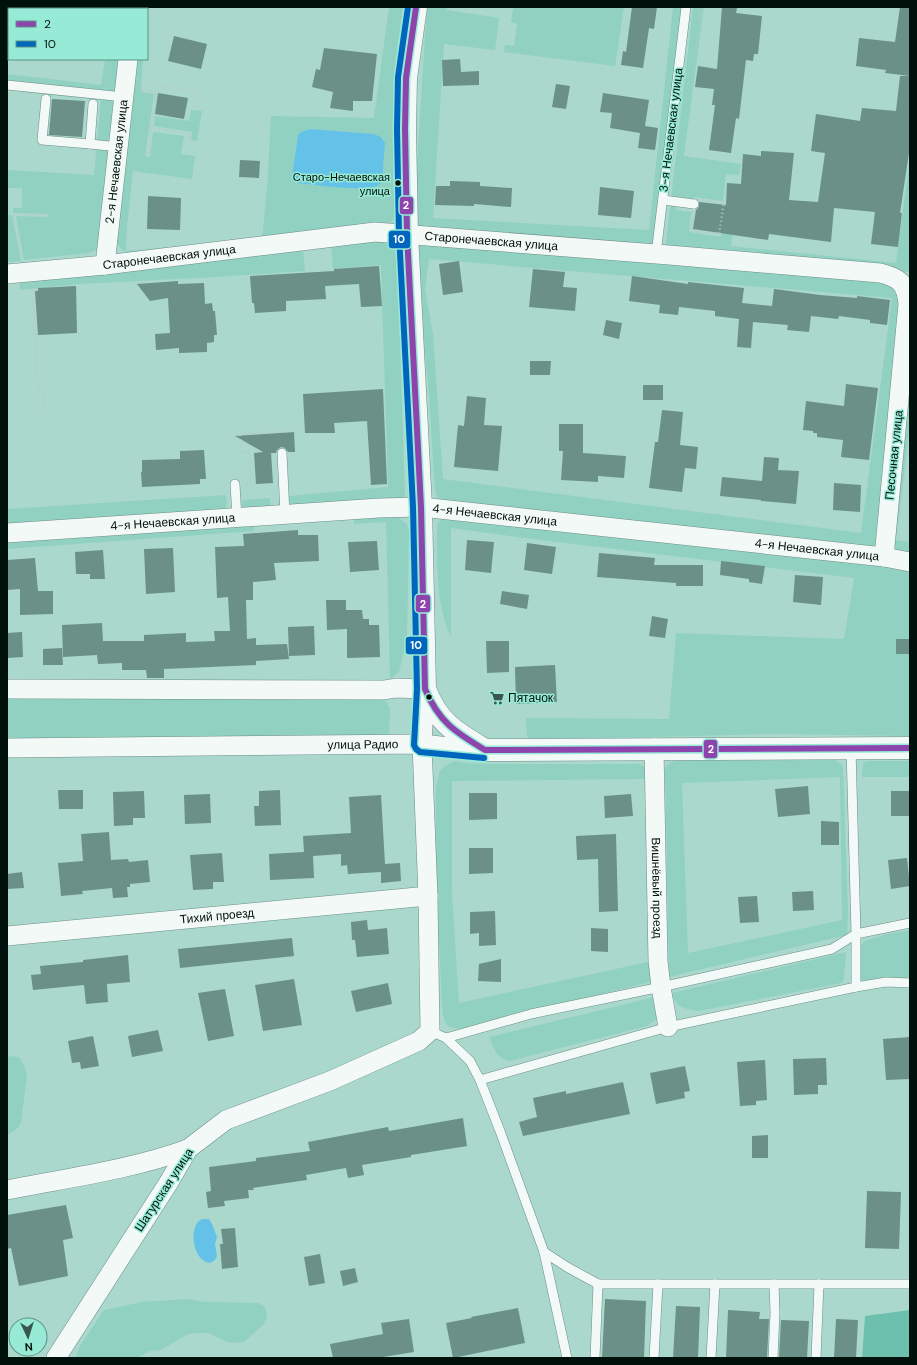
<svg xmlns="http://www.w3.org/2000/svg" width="917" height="1365" viewBox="0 0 917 1365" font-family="'DM Sans',sans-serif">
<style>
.green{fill:#91d1c1;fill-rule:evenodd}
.forest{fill:#6dc0ae}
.water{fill:#64c2e9}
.building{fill:#6b9087}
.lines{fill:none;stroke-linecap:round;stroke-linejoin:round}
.service-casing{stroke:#6c8d85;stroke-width:10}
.minor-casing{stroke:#6c8d85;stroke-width:20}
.tertiary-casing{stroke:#6c8d85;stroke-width:23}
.path{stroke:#bbc7c4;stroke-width:2.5;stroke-dasharray:1 3;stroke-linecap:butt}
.service{stroke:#f2f9f7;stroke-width:9}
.minor{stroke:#f2f9f7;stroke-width:19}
.tertiary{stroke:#f2f9f7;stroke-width:22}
.bus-1-casing{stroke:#97ebd6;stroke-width:9}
.bus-2-casing{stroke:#97ebd6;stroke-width:9}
.bus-1{stroke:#8e44ad;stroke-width:6}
.bus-2{stroke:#0065bd;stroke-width:6}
.bus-dot{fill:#00100b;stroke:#97ebd6;stroke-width:1.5}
.labels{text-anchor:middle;stroke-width:3;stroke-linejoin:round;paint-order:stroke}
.bus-label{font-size:11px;fill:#00100b;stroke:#97ebd6;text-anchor:end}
.street-label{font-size:12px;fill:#00100b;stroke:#97ebd6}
.poi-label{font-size:12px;fill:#00100b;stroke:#97ebd6;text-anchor:start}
.line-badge{stroke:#97ebd6;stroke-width:1.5}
.badge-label{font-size:11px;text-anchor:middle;font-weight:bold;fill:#fff}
</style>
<rect width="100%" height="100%" fill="#aad8cc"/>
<g class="green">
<path d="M389 7H403L397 48 393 124 395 213C395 219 391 223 385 225L141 254C127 254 116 250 115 234L133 59H143L141 92 154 94 145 156 150 157 153 132 184 136 181 154 195 156 192 179 133 171 127 227 126 251 262 239 267 188 271 116 374 118ZM310 129 374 134 381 137 385 143 382 182C380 184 379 185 377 186 365 192 314 185 298 183L294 180 292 176 298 135 301 132Z"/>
<polygon points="427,7 447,7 447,10 499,18 495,50 444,44 433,218 649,230 673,7 681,7 654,242 652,246 418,228 416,178"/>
<polygon points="509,7 624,7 615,66 504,52 505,45 514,46 517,24 511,22 513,8"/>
<polygon points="693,7 704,7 684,156 741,164 739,175 726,174 723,201 694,197 693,199 678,197 676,210 691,212 689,232 721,237 726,206 735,207 731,246 896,263 910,158 910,272 669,247 666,245 666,242"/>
<polygon points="105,59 121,59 99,245 96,250 89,253 24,260 16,216 48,217 48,214 13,213 13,208 22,208 22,188 7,188 7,170 94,175 101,100 21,92 12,81 7,81 7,74 101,85"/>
<polygon points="191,110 202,111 197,141 191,140 192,132 154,126 155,116 189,121"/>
<polygon points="7,215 12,215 21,261 7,262"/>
<polygon points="378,238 396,241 397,248 405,496 404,498 289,510 289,496 388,487 381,265 333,269 331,245"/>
<path d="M419 241 877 279 895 289 901 300 878 541 872 548 441 500 438 498 435 491 429 394 418 284ZM429 259 892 298 861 533 443 479 433 334 425 289Z"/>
<polygon points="303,248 305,271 216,277 79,284 20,290 19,277"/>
<polygon points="910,372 910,426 896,540 910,542 910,556 895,552 889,537"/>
<polygon points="226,495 227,514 7,525 7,509"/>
<polygon points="270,498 271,511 242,513 242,500"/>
<polygon points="397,517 406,523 409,530 407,640 399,672 390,679 386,522 354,524 354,519"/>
<path d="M450 518 910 568V736L773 734 534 740 527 737 526 718 669 719 676 633 844 639 854 578 524 538 451 528V636C436 606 437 563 437 530L438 523 442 519Z"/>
<polygon points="254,524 254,531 7,549 7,540"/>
<polygon points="7,696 384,699 390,708 389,740 7,742"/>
<path d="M835 760 841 764 843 768 848 911 847 935 669 977 665 769C669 761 673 761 682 761ZM840 777 842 920 688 953 682 783Z"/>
<path d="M454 761 468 763 488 764H639L647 768 658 980 459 1029C443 1027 444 1020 442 1006L436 876V786L440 771 445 766ZM645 779 648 962 459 1003 452 891V781Z"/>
<polygon points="867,761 910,761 910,777 862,777 863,763"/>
<polygon points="910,930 910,979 879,979 859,981 859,949 864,941 888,934"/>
<path d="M846 952 844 979 841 983 699 1011C685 1009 676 1008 672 993Z"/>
<path d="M659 996 658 1018 647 1026 509 1061C496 1058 494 1048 489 1037Z"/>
<polygon points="7,1056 19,1057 25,1068 27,1076 21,1122 18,1128 7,1135"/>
<polygon points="187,1299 206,1302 258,1303 265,1307 267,1316 264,1324 245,1341 237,1343 228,1342 208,1333 196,1333 188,1334 161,1350 150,1351 137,1358 75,1358 80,1346 104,1310 142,1302"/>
</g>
<polygon class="forest" points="910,1310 910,1358 862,1358 865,1316"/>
<g class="water">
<path d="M310 129 374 134 381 137 385 143 382 182C380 184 379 185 377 186 365 192 314 185 298 183L294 180 292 176 298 135 301 132Z"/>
<path d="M202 1219H209L212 1224 217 1237 215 1244 217 1256 215 1260 210 1263C192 1261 188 1225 202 1219Z"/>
</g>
<g class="building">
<polygon points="632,7 657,7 654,29 649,28 643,68 621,65 623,51 626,52"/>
<polygon points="722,7 737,8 736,13 762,16 758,54 754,54 753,61 746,60 739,119 736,118 731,153 709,150 715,105 712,105 714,89 695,87 698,66 717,69"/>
<polygon points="900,7 910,7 910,76 885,73 886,70 856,66 859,38 895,42"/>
<polygon points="174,36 207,44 201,69 168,61"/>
<polygon points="324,48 377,54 372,101 353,101 353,111 330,108 333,92 312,87 316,69 320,70"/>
<polygon points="460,59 461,72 479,71 479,85 443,86 442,60"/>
<polygon points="900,76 910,76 910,146 900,213 902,213 898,247 871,244 875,212 834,208 831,242 769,234 768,240 693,229 696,210 699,207 699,202 726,205 727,183 741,184 743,154 761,156 761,151 794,153 789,200 818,202 825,153 811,151 816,114 860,121 862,108 896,111"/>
<polygon points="556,84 570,86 566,109 552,107"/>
<polygon points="158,93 188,98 184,119 155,114"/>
<polygon points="603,93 649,100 645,126 658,128 655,150 638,148 640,133 610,128 612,113 600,112"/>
<polygon points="52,99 85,101 82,137 49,135"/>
<polygon points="240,160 260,161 259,178 239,177"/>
<polygon points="450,181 480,182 480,186 512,188 511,207 474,204 474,206 435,205 436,186 450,186"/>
<polygon points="600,187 634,191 631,218 598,215"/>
<polygon points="148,196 181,198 180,230 147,229"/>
<polygon points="459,261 463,292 443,295 439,264"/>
<polygon points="379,266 382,306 361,307 359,284 325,286 326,299 286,301 286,311 255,313 254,303 252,303 250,276 334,271 334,269"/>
<polygon points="533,269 565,272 563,287 577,288 575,311 529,307"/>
<polygon points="632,276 688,284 688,282 744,288 742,303 772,306 774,289 820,295 857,298 857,296 890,300 887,325 870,323 870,320 839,316 838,319 811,316 809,332 787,330 788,325 753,322 751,348 737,347 739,319 715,316 715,311 679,307 678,315 659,313 660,305 629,301"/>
<polygon points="178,281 178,284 204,283 205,304 212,303 213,311 215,311 217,335 214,335 214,342 207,343 207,352 179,353 179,348 156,350 155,334 170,333 168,298 150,301 137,284"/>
<polygon points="76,286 77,333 38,335 35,291 38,291 38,288"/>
<polygon points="606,320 622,323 619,339 603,335"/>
<polygon points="530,361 551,361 550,375 530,375"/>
<polygon points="846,384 878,388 869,460 841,457 843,440 817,437 817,433 813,433 813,431 803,430 806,401 844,406"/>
<rect x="643" y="385" width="20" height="15"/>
<polygon points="383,389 387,484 371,485 367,421 334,423 335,433 305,433 303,394"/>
<polygon points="467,396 486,398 484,425 502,426 498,471 454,467 458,425 464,426"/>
<polygon points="662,410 683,412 680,445 698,447 696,469 685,468 682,492 649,488 655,442 658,442"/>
<polygon points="559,424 583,424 583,453 626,456 624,478 598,476 598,482 561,480 563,451 559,451"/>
<polygon points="294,432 295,452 288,452 285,448 281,447 277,450 276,453 271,453 273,483 256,484 254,453 263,452 235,436"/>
<polygon points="204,450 206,479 200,479 200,484 142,487 141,472 142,472 142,460 180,459 180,451"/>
<polygon points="764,457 779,458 778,470 799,471 796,504 761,501 761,500 720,496 722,477 762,481"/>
<polygon points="834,483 861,485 860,512 833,510"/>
<polygon points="298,530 298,535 318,535 319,561 274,563 276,580 253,582 253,600 246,600 247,639 256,638 256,645 287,644 289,659 256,661 256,665 164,669 164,678 147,678 146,670 122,670 122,663 98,664 97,655 63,657 62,625 102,623 103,641 144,641 144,635 186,633 186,642 215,641 214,631 230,631 228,597 217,598 215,547 244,546 243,534"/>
<polygon points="467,540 494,542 491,573 465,570"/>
<polygon points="377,541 379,570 350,572 348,542"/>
<polygon points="527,543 556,547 552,574 524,570"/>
<polygon points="173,548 175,592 146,594 144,549"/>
<polygon points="103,550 105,579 90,579 90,574 76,574 75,552"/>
<polygon points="599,553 655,558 654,565 703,565 703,586 676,586 676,583 597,577"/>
<polygon points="35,558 38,591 53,591 53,614 20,615 20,589 7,590 7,560"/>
<polygon points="721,561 765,566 762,584 749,582 749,579 720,575"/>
<polygon points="795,575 823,577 821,605 793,602"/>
<polygon points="502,591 529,595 527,609 500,604"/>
<polygon points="326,600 346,600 346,610 362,610 363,619 369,619 369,625 379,625 380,657 347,658 347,629 327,630"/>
<polygon points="652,616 668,619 665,638 649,636"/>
<polygon points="314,626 315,655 289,656 288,627"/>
<polygon points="22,632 23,657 7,658 7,633"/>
<rect x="896" y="639" width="14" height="15"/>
<polygon points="486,641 509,641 509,672 487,673"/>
<polygon points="62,648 63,665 43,665 43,649"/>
<polygon points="555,665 557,702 516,704 515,667"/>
<polygon points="808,786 810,814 778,817 775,789"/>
<polygon points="58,790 83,790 83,809 59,809"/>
<polygon points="280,790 281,825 255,826 254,806 259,806 259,791"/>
<polygon points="144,791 145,818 133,818 133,825 114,826 113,792"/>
<rect x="891" y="791" width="19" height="25"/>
<polygon points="469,793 497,793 497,819 469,820"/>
<polygon points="210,794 211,823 185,824 184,795"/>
<polygon points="631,794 633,816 605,818 604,796"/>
<polygon points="381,795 385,864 400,863 401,881 381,883 381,872 348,874 347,865 341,866 341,854 313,856 314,878 270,880 269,854 304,852 303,836 351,833 349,797"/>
<polygon points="821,821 839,822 839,845 821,845"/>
<polygon points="109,832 111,860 128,859 129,862 148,860 150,882 130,884 130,887 127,887 128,897 113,898 112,888 82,891 83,894 61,896 58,863 83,861 81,834"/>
<polygon points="616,834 618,911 599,912 598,859 577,860 576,836"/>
<polygon points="469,848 493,848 493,873 469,874"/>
<polygon points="222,853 224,882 213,882 213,889 193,890 190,855"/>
<polygon points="907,858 910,886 891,889 888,860"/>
<polygon points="22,872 24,888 7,889 7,874"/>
<polygon points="813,891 814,910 793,911 792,892"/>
<polygon points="757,896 759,922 740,923 738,897"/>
<polygon points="495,911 496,945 479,946 479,933 470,934 470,912"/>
<polygon points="367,920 368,930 387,928 389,954 357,957 355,940 352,940 351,922"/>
<polygon points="591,928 608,929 608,952 591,951"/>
<polygon points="292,938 294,956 180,968 178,949"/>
<polygon points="128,955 130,982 107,984 108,1002 86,1004 84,985 33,990 31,975 41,974 40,966 83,962 83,960"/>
<polygon points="501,959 501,982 478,981 479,964"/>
<polygon points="294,979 302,1025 263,1031 255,985"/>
<polygon points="388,983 392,1004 356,1012 351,991"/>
<polygon points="225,989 234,1036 208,1041 198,993"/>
<polygon points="158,1030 163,1051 132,1057 128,1036"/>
<polygon points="93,1036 99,1066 81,1069 80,1062 72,1063 68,1041"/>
<polygon points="910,1037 910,1079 886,1080 883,1039"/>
<polygon points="826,1058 827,1085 818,1085 818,1094 794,1095 793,1059"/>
<polygon points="765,1060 767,1100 756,1101 756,1105 740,1106 737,1062"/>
<polygon points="685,1066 690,1091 684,1092 685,1098 656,1104 650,1073"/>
<polygon points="623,1082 630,1114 523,1136 519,1122 537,1117 533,1098 566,1091 566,1094"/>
<polygon points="463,1118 467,1146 411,1155 411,1157 362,1165 364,1175 348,1178 346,1168 306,1175 307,1180 253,1188 254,1190 248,1190 249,1198 224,1201 225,1206 208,1208 206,1192 211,1191 209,1167 256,1161 256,1158 310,1151 308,1142 388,1127 389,1131"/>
<polygon points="768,1135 768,1158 752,1158 752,1136"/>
<polygon points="867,1191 901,1192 899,1249 865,1248"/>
<polygon points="66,1205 73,1238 63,1240 68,1276 19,1286 11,1248 7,1249 7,1215"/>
<polygon points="235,1228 238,1267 222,1269 220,1244 223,1244 221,1229"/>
<polygon points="320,1254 325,1283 309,1286 304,1257"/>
<polygon points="355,1268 358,1282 343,1286 340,1271"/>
<polygon points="605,1299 646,1301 644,1358 602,1358"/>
<polygon points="676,1306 700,1307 698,1358 673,1358"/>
<polygon points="518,1308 525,1343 453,1358 446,1323 472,1318 471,1317"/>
<polygon points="728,1310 760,1312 759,1319 769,1319 767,1358 726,1358"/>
<polygon points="409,1319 414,1352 377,1358 333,1358 330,1344 383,1334 381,1323"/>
<polygon points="836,1319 858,1320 856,1358 834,1358"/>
<polygon points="781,1320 809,1321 807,1358 779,1358"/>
</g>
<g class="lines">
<defs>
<g id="service">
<polyline points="7,85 124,97"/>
<polyline points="46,99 42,140 90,144"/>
<polyline points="93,104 90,144 119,147"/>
<polyline points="663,200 694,204"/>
<polyline points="656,254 686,7"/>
<polyline points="282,453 285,514"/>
<polyline points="235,484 237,518"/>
<polyline points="856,987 886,982 910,983"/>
<polyline points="430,1031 446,1038 470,1061 480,1080 500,1131 544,1252 567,1267 598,1284 910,1284"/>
<polyline points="446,1038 531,1014 661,987 832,949 856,934 851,748"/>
<polyline points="480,1080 668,1027 856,987 856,934 910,923"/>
<polyline points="544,1252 567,1358"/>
<polyline points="595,1358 598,1284"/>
<polyline points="654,1358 658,1284"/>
<polyline points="711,1358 715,1284"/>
<polyline points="773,1358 775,1313 774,1284"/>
<polyline points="816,1358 819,1284"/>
</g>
<g id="minor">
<polyline points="134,9 134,7"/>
<path id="s1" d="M105 265 128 59"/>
<path id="s2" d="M7 274 105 265 375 232 669 255 880 273C900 278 906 283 908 304L884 557"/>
<path id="s3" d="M7 533 379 508 421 507 884 557 910 562"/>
<polyline points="7,689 384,690 396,688 425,689 422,744 428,896 430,1031 419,1041 330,1081 226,1120 188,1149 169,1182 56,1358"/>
<path id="s4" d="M7 748 422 744 458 748 485 750"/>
<path id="s5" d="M654 748 658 961 661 987 668 1027"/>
<path id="s6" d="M7 936 428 896"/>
<path d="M7 1190C67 1178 130 1170 188 1149"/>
</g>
<path id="tertiary" d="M416 7 406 78 405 129 407 234 421 507 425 689C438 723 455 732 485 750L910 748"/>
</defs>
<use href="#service" class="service-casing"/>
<use href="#minor" class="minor-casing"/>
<use href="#tertiary" class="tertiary-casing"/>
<g class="path">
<polyline points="695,58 702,7"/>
<polyline points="143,91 156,92"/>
<polyline points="151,128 190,133 188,141"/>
<polyline points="148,154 157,86 198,92 196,109"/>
<polygon points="695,199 724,202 719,234 691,231"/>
<polyline points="21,254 14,215 47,215"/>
<polyline points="33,290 38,393 43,393 44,412"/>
<polyline points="247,483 251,483 249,451 241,452 240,434 294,431"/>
</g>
<use href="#service" class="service"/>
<use href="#minor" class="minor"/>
<use href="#tertiary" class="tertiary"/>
<defs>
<path id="bus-1" d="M416 7 406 78 405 129 407 234 421 507 425 689C439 722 455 732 485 750L910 748"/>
<polyline id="bus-2" points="408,7 398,77 397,129 399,234 413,507 417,689 414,745 416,749 420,752 484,758"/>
</defs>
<use href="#bus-1" class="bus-1-casing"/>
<use href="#bus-2" class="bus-2-casing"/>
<use href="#bus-1" class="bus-1"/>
<use href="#bus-2" class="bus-2"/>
</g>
<defs>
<symbol id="supermarket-bare" viewBox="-9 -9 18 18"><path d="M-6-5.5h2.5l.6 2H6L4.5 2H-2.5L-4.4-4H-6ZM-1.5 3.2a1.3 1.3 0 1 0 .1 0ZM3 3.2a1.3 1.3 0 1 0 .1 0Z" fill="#3b564f" stroke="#97ebd6" stroke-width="2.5" paint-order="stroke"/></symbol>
</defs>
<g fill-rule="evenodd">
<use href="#supermarket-bare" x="487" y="688" width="20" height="20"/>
</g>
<g class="bus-dot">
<circle cx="398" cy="183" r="3.5"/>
<circle cx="429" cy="697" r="3.5"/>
</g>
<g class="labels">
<g class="bus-label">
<text x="390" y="181">Старо-Нечаевская<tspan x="390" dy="14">улица</tspan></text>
</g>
<g class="street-label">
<text transform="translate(671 130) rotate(-83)" y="4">3-я Нечаевская улица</text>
<text dy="4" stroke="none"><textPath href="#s1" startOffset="104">2-я Нечаевская улица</textPath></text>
<text dy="4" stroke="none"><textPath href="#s2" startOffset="487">Старонечаевская улица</textPath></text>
<text dy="4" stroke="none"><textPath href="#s2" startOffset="163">Старонечаевская улица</textPath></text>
<text transform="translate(894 455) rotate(-84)" y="4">Песочная улица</text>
<text dy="4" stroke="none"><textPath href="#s3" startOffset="489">4-я Нечаевская улица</textPath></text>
<text dy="4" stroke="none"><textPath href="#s3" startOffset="166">4-я Нечаевская улица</textPath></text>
<text dy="4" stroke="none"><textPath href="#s3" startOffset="813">4-я Нечаевская улица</textPath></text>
<text dy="4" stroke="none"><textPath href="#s4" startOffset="356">улица Радио</textPath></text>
<text dy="4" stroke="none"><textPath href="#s5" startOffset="140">Вишнёвый проезд</textPath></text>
<text dy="4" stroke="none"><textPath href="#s6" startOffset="211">Тихий проезд</textPath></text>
<text transform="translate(164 1190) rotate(-57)" y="4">Шатурская улица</text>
</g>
<g class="poi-label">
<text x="508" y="702">Пятачок</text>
</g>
</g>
<g class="line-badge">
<rect x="399" y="196" width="15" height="19" rx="4" fill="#8e44ad"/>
<rect x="388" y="230" width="23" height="19" rx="4" fill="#0065bd"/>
<rect x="415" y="594" width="16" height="19" rx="4" fill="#8e44ad"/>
<rect x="405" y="636" width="23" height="19" rx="4" fill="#0065bd"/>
<rect x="703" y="739" width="15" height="20" rx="4" fill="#8e44ad"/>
</g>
<g class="badge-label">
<text x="406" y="209">2</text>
<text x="399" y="243">10</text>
<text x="423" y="608">2</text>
<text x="416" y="649">10</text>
<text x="711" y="753">2</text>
</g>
<rect width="917" height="1365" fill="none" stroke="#00100b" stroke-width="16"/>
<rect x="8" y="8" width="140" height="52" fill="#97ebd6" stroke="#5b9385"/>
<rect x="16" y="21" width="20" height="6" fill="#8e44ad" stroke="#5b9385"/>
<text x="44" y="28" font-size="12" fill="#00100b">2</text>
<rect x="16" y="41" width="20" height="6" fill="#0065bd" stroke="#5b9385"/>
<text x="44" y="48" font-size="12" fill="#00100b">10</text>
<g transform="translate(28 1337) rotate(176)"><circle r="19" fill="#97ebd6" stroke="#5b9385"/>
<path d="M0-3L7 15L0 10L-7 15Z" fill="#3b564f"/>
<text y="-6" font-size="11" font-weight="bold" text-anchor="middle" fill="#00100b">N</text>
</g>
</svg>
